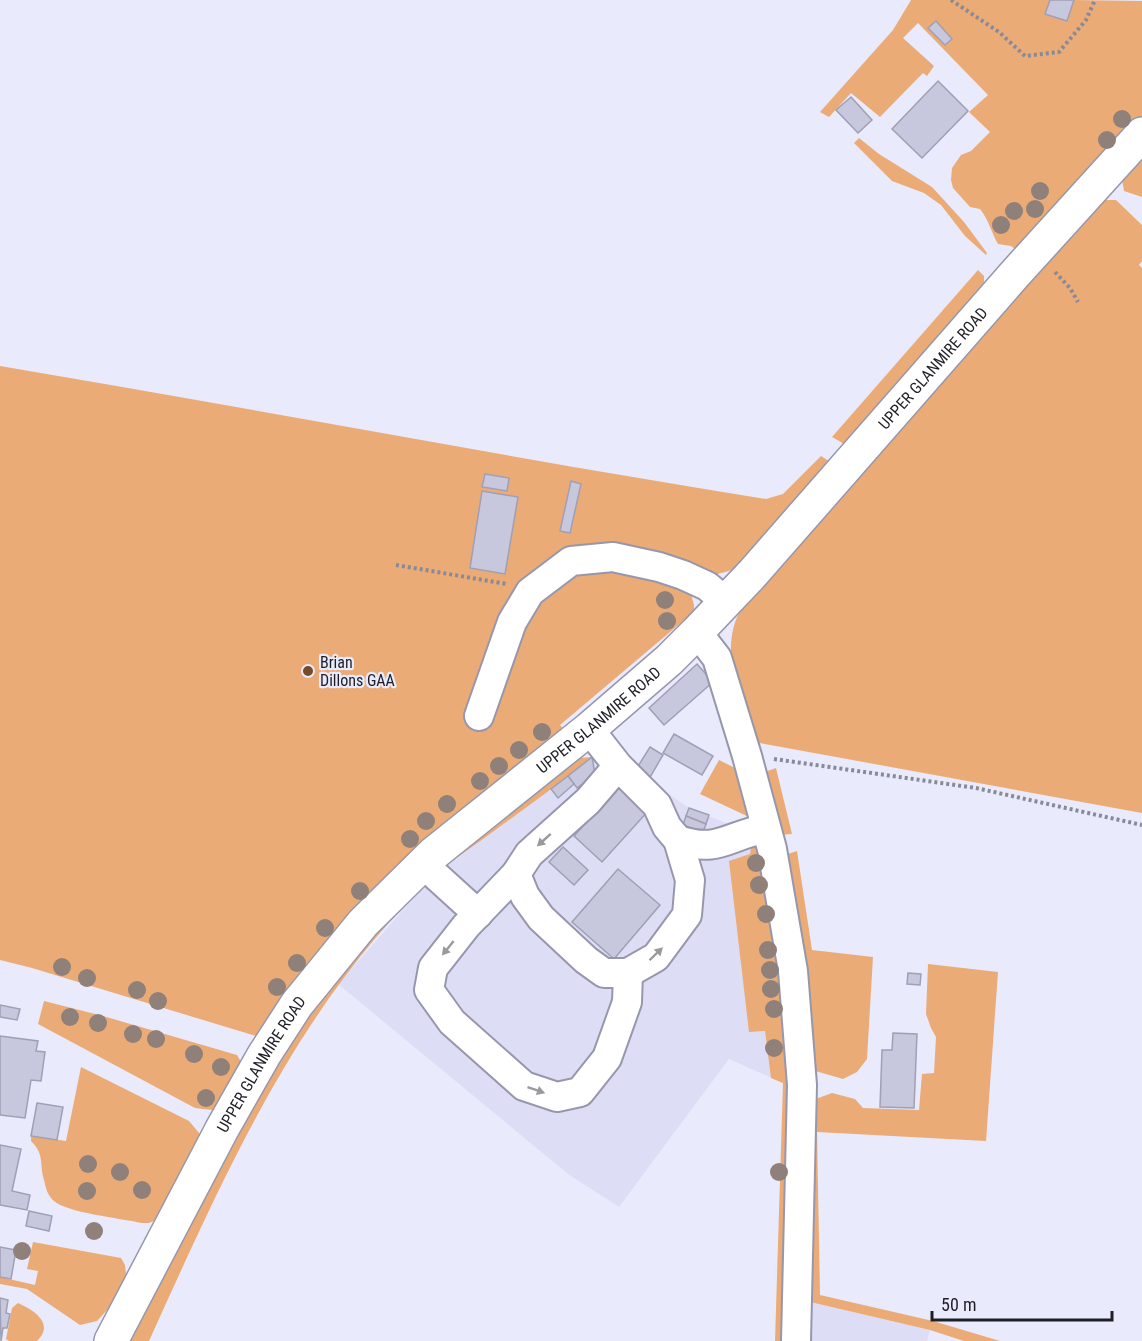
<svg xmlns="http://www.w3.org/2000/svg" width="1142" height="1341" viewBox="0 0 1142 1341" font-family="'Roboto Condensed',sans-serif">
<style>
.built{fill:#dddef6}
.green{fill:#ebab76}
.building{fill:#c7c7dd;stroke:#9fa0b5;stroke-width:1.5}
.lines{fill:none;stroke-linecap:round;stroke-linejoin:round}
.minor-casing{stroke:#9697ac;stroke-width:32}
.major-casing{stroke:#9697ac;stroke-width:36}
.path{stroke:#898a97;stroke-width:4;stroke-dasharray:3 3;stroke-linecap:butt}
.minor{stroke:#fff;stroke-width:28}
.major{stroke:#fff;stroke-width:33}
.tree{fill:#8f807a}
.oneway{fill:#9a9a9d}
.poi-dot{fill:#734c2a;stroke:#e9eafc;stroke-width:2}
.labels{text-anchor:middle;stroke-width:4.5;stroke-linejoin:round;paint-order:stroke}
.street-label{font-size:16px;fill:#1e1e26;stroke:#e9eafc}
.poi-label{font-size:16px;fill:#1e1e26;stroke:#e9eafc;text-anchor:start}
</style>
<rect width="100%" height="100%" fill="#e9eafc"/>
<g class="built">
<polygon points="617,739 635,771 689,808 728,824 749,823 783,1083 729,1059 619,1207 568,1174 338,984 403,910 444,868"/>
<polygon points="806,1301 930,1330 927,1341 806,1341"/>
</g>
<g class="green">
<path d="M911 0H1050L1046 14 1067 21 1074 0 1142 1V118L1019 252 1011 246 998 244C991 232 989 220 980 209L970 207 953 188 951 180 952 168 961 155 971 151 990 132 969 112 988 95 918 23 903 38 934 66 927 76 923 73 880 117 851 93 829 117 820 112 893 30Z"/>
<polygon points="859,138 879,154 932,187 964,222 987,253 986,255 965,236 941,205 924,193 892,181 854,143"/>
<polygon points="1142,158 1142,197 1124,191 1122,179"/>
<path d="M1105 200H1116L1142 225V261L1139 265 1142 268V813L754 742C740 698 717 650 742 607L1086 215 1090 217Z"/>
<polygon points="978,270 984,276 984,290 846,445 832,437"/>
<path d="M0 366C256 409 510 458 766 499L783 494 821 456 832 463 746 561 729 571 710 576 690 590 694 605V615L689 616 560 725 565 731 259 1037 32 968 0 960Z"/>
<path d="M592 757C560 783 527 807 494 831 477 844 459 855 443 869 302 994 225 1174 149 1341H127L238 1123 335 975 431 871 579 758Z"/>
<polygon points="719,760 741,771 749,817 700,794"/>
<polygon points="776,768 792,834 779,835 762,773"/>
<polygon points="752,842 763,847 791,1034 789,1341 775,1341 783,1083 771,1078 765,1031 749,1032 729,861 750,854"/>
<polygon points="797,851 812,950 873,957 867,1059 857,1072 843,1079 812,1070 785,855"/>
<polygon points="928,964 998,972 986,1141 817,1132 820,1295 933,1321 1000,1341 964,1341 930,1330 806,1301 813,1100 832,1093 855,1099 863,1108 919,1110 922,1074 934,1073 936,1037 931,1028 926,1014"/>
<polygon points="44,1001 103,1016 237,1055 244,1067 220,1111 195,1108 38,1024"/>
<path d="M81 1067 189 1121 205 1140 161 1218 149 1223H141C120 1218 68 1213 54 1201 47 1195 46 1188 44 1180 39 1163 45 1155 31 1141V1136L66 1141Z"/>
<polygon points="33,1242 121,1258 125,1265 126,1274 133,1277 114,1312 107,1310 97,1321 80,1325 27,1289 0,1284 0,1277 35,1285 38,1271 27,1269"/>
<path d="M18 1303C34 1310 55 1324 37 1341H9L6 1339 12 1308Z"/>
</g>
<g class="building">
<polygon points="1050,0 1074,0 1067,21 1045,14"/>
<polygon points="936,21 952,39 945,45 928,28"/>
<polygon points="938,81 968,111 922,158 892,129"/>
<polygon points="851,97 872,120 858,133 836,110"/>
<polygon points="485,474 509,478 507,491 482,487"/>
<polygon points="571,481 581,484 570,533 560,531"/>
<polygon points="482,491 518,497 505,574 470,568"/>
<polygon points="697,664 713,682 664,725 649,708"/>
<polygon points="674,734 713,756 702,775 663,753"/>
<polygon points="650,747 663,755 649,779 635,771"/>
<polygon points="592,757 595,774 577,788 568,776"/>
<polygon points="568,776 574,784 558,798 551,789"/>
<polygon points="621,784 649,810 602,862 574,836"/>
<polygon points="689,808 709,815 706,824 686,816"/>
<polygon points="686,816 706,824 703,832 683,825"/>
<polygon points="563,847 588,870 574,885 549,862"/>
<polygon points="618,869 660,905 614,959 572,922"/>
<polygon points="908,973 921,974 920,985 907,984"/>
<polygon points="0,1005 20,1009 17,1020 0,1017"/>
<polygon points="893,1033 917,1034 914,1108 880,1107 882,1050 892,1050"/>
<polygon points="0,1036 38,1041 36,1051 45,1052 41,1081 31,1080 25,1118 0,1115"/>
<polygon points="37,1103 63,1107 57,1140 31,1136"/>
<polygon points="0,1145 21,1149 12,1191 30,1195 27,1210 0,1205"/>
<polygon points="29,1211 52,1216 49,1231 26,1226"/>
<polygon points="0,1247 16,1250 11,1279 0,1277"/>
<polygon points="0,1298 8,1300 6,1313 10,1314 7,1328 3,1328 1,1341"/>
</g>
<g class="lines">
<defs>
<g id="minor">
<polyline points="697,632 717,658 747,756 772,849 793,971 802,1085 796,1341"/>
<polyline points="479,716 512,622 530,592 571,561 613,557 659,567 683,575 707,586 726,602"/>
<polyline points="589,729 618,766 657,805 667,827 678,840 690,880 687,915 656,957 628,973 604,973 586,960 541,918 525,896 516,874 529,854 588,801 618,766"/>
<path d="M678 840C720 854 729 834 766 829"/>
<polyline points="423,864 478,914"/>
<polyline points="516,874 466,926 433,968 429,990 452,1022 524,1086 557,1097 580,1092 607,1058 627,1002 628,973"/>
</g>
<g id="major">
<path id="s1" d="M111 1341 222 1129 264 1055 297 1004 363 923 433 854 589 729 669 660 697 632 753 573 1014 275 1142 134"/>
</g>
</defs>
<use href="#minor" class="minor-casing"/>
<use href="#major" class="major-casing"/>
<g class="path">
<polyline points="951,0 999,32 1025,56 1059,52 1086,20 1095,0"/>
<polyline points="1055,272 1070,288 1078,302"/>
<polyline points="396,565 507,584"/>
<polyline points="774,759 976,788 1142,825"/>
</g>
<use href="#minor" class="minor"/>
<use href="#major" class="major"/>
</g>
<g class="tree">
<circle cx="1122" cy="119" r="9"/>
<circle cx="1107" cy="140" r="9"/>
<circle cx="1040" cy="191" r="9"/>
<circle cx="1035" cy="209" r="9"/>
<circle cx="1014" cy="211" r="9"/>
<circle cx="1001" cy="225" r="9"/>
<circle cx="665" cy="600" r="9"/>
<circle cx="667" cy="621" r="9"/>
<circle cx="542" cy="732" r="9"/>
<circle cx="519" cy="750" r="9"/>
<circle cx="499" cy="766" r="9"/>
<circle cx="480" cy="781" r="9"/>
<circle cx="447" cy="804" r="9"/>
<circle cx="426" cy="821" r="9"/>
<circle cx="410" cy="839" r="9"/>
<circle cx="756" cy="863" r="9"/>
<circle cx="759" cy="885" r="9"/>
<circle cx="360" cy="891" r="9"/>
<circle cx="766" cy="914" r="9"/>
<circle cx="325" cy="928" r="9"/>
<circle cx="768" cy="950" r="9"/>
<circle cx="297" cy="963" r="9"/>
<circle cx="62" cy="967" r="9"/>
<circle cx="770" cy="970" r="9"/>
<circle cx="87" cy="978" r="9"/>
<circle cx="277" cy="987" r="9"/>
<circle cx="771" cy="989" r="9"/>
<circle cx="137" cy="990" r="9"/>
<circle cx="158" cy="1001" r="9"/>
<circle cx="774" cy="1009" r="9"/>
<circle cx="70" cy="1017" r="9"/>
<circle cx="98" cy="1023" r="9"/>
<circle cx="133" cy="1034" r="9"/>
<circle cx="156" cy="1039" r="9"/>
<circle cx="774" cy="1048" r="9"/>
<circle cx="194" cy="1054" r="9"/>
<circle cx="221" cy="1067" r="9"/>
<circle cx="206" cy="1098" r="9"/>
<circle cx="88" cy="1164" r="9"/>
<circle cx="120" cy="1172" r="9"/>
<circle cx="779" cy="1172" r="9"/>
<circle cx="142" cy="1190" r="9"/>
<circle cx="87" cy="1191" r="9"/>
<circle cx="94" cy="1231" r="9"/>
<circle cx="22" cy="1251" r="9"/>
</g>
<defs><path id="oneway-solid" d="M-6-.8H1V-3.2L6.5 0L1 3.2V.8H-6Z" transform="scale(1.5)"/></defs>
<g class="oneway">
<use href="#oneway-solid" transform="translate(544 840) rotate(138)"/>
<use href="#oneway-solid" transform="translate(448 948) rotate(129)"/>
<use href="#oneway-solid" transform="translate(656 954) rotate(-44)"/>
<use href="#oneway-solid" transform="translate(536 1090) rotate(19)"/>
</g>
<circle class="poi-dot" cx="308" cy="671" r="6"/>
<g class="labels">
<g class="street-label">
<text dy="6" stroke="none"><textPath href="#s1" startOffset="1287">UPPER GLANMIRE ROAD</textPath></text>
<text dy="6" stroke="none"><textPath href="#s1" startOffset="801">UPPER GLANMIRE ROAD</textPath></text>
<text dy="6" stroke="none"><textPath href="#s1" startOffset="315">UPPER GLANMIRE ROAD</textPath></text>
</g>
<g class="poi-label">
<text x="320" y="668">Brian<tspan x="320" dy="18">Dillons GAA</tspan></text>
</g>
</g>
<path d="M932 1311v9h180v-9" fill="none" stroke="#1e1e26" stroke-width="3"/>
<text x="941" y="1311" font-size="18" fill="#1e1e26" stroke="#e9eafc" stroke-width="4.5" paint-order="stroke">50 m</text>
</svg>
